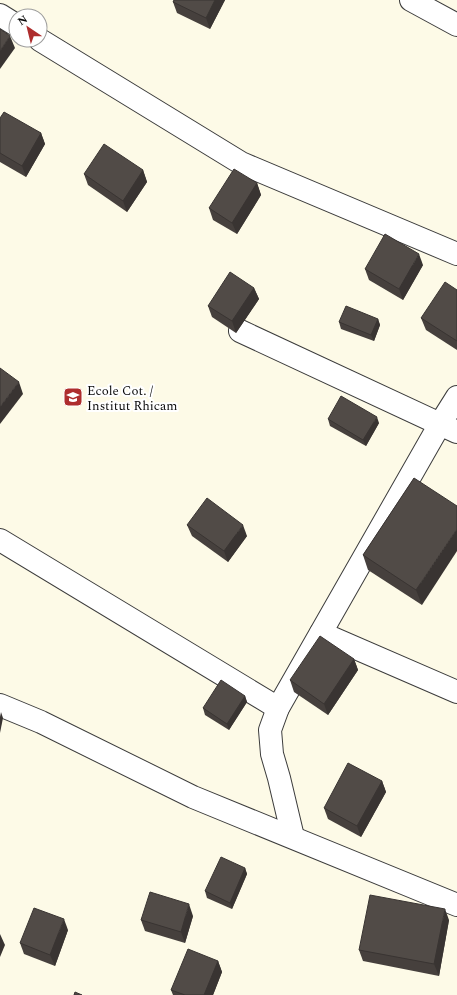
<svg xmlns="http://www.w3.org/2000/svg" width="457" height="995" viewBox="0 0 457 995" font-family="Spectral,serif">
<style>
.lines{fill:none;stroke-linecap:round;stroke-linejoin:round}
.street-casing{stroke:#3c3c3c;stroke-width:24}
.street{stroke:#fff;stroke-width:22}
.wall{fill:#46403d}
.shaded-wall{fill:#393432}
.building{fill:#514b47;stroke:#393432}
.labels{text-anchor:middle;stroke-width:4;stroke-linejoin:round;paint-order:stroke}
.poi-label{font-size:13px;fill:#090909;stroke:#fff;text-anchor:start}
</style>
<rect width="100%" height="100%" fill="#fdfae7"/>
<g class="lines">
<defs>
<g id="street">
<polyline points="411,0 457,25"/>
<polyline points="0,15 16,25"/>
<polyline points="40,40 241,163 457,254"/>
<polyline points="240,331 457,432"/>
<polyline points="0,540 278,708"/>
<polyline points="321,633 457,692"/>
<polyline points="0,705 41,722 193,797 457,905"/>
<polyline points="293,837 279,778 272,754 270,730 278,708 440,424 457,397"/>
</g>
</defs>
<use href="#street" class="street-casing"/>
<use href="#street" class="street"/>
</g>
<g class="wall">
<polygon points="174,0 225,0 210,29 177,13 173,2"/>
<polygon points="0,118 41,133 45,144 26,177 0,162"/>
<polygon points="143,170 147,182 127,212 88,185 84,174"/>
<polygon points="257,183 261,195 237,234 213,220 209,208"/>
<polygon points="423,265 403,300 369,280 365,269"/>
<polygon points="254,288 259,299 236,333 212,317 208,306"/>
<polygon points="457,290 457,350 426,330 421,318"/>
<polygon points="378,319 380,325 374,341 341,329 339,322"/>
<polygon points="328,419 379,423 366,446 330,426"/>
<polygon points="414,478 422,605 368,570 363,555"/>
<polygon points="187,525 247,536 228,562 192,536"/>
<polygon points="354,659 358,670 328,715 294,692 290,680"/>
<polygon points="245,696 247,702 229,730 205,715 203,708"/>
<polygon points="382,781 386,792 361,837 328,819 324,808"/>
<polygon points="245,868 247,874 232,909 207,898 205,891"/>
<polygon points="193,916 185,943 145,931 141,920"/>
<polygon points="449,920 439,976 363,961 359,950"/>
<polygon points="68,930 55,966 24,954 20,943"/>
<polygon points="218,961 222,972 213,995 173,995 171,990"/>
</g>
<g class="shaded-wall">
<polygon points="215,0 225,0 210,29 206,18"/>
<polygon points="10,36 15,48 0,69 0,51"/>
<polygon points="41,133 45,144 26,177 22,166"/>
<polygon points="143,170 147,182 127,212 123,201"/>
<polygon points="257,183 261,195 237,234 232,223"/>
<polygon points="419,254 423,265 403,300 399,289"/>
<polygon points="254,288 259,299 236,333 232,321"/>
<polygon points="378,319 380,325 374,341 371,335"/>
<polygon points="19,382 23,394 0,424 0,407"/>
<polygon points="377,417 379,423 366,446 363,440"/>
<polygon points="243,525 247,536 228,562 224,551"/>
<polygon points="457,529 457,551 422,605 416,590"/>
<polygon points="354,659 358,670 328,715 324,704"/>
<polygon points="245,696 247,702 229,730 227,724"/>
<polygon points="1,712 3,718 0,733 0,717"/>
<polygon points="382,781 386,792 361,837 357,826"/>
<polygon points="245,868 247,874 232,909 230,903"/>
<polygon points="189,904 193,916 185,943 181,932"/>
<polygon points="445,909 449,920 439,976 434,964"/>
<polygon points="64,919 68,930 55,966 50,955"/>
<polygon points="0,934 5,945 0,957"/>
<polygon points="218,961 222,972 213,995 204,995"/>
</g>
<g class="building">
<polygon points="174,0 215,0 206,18 173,2"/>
<polygon points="0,29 10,36 0,51"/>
<polygon points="4,112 41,133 22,166 0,153 0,118"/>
<polygon points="104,144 143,170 123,201 84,174"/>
<polygon points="234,169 257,183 232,223 209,208"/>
<polygon points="385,234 419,254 399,289 365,269"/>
<polygon points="230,272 254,288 232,321 208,306"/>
<polygon points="445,282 457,290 457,341 421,318"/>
<polygon points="346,306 378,319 371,335 339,322"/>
<polygon points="0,368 19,382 0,407"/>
<polygon points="341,396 377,417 363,440 328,419"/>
<polygon points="414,478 457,506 457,529 416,590 363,555"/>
<polygon points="207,498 243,525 224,551 187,525"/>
<polygon points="320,636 354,659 324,704 290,680"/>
<polygon points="221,680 245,696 227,724 203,708"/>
<polygon points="348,763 382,781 357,826 324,808"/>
<polygon points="221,857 245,868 230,903 205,891"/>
<polygon points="150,892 189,904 181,932 141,920"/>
<polygon points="370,895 445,909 434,964 359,950"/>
<polygon points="34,908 64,919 50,955 20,943"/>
<polygon points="188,949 218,961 204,995 185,995 171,990"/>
<polygon points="75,992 82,995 74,995"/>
</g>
<defs>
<symbol id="school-square" viewBox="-11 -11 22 22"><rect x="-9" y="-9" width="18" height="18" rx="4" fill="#ae2d2d" stroke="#fff"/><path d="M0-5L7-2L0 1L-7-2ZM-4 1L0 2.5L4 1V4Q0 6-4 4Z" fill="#fff"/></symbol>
</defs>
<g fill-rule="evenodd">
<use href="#school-square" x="62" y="386" width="22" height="22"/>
</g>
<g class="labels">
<g class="poi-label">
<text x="87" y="395">Ecole Cot. /<tspan x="87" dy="15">Institut Rhicam</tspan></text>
</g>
</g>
<g transform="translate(28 28) rotate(325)"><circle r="19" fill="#ffffff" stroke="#9d9d9d"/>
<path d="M0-3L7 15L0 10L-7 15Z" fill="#ae2d2d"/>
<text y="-6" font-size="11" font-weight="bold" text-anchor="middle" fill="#090909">N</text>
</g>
</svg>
